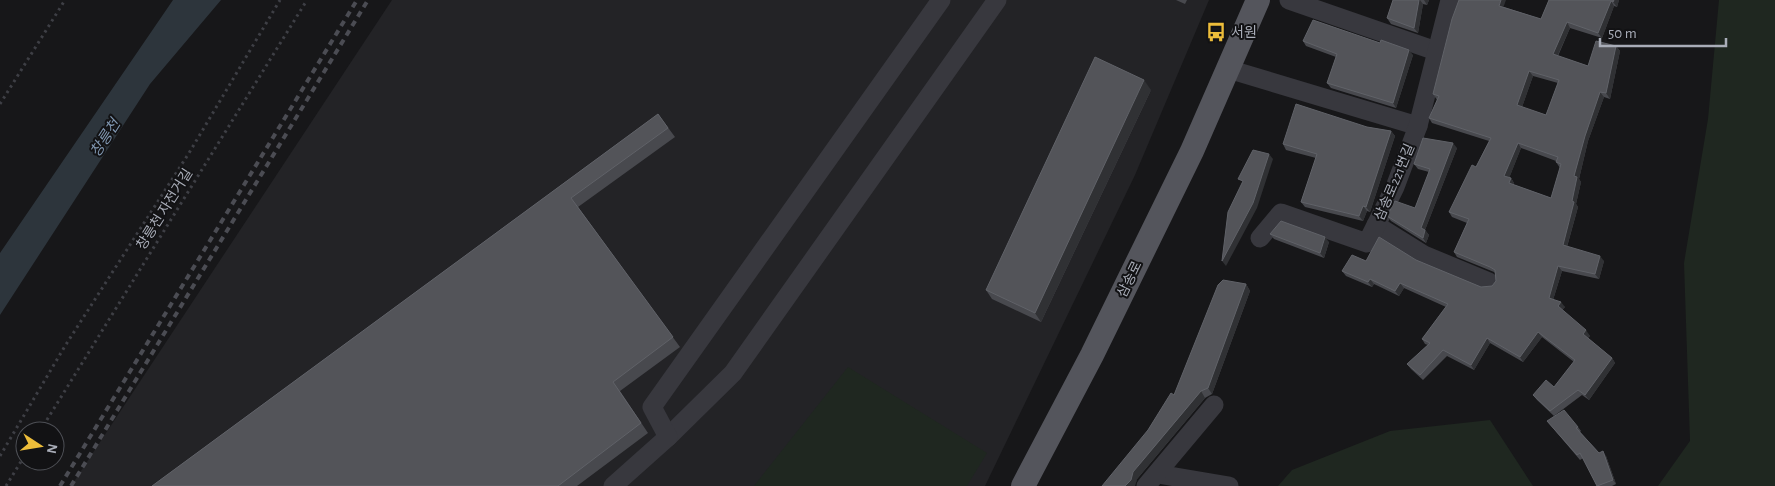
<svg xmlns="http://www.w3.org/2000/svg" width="1775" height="486" viewBox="0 0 1775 486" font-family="'Alegreya Sans','Noto Sans KR',sans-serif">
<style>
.built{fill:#232326}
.green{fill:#1f2720}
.water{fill:#2d353c}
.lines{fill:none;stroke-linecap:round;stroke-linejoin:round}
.path{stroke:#3e3f45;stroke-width:3;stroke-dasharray:2.5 4;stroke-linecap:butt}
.minor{stroke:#38383e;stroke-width:19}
.major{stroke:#54555c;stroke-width:24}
.rail{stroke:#4b4c53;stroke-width:4;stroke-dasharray:6 5;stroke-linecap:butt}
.wall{fill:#48494e;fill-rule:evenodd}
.shaded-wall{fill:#303134}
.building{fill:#535459;stroke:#606268;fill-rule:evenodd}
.labels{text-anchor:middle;stroke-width:4;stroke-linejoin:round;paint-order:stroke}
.poi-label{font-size:14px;fill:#a9adb8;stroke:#121214;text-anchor:start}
.street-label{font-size:14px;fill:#a9adb8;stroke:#121214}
.water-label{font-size:15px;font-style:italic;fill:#8198b2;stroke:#121214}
</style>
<rect width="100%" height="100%" fill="#171719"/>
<polygon class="built" points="392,0 1209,0 1135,175 985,486 71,486"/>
<g class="green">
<polygon points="1719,0 1775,0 1775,486 1658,486 1690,441 1684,263 1708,119"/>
<polygon points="848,367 987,453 967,486 754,486"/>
<polygon points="1490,420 1533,486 1278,486 1292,470 1390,431"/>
</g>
<polygon class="water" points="173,0 221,0 150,84 0,315 0,253"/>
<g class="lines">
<g class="path">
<polyline points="0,104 65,0"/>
<polyline points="40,431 307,0"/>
<polyline points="0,456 65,346 189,153 280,0"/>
<polyline points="6,486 25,455"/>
</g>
<g class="minor">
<polyline points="1289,0 1436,51"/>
<polyline points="1228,69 1418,126"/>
<polyline points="1376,225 1424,255 1489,282"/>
<polyline points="1260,238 1281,213 1367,243 1395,187 1418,126 1450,0"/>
<polyline points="668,437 733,373 997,0"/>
<polyline points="1158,474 1229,486"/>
<polyline points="613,486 668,437 652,407 941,0"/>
<polyline points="1146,486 1214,405"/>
</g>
<polyline class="major" points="1023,486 1092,355 1192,151 1258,0"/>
<g class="rail">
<polyline points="60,486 357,0"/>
<polyline points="71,486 368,0"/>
</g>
</g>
<g class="wall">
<polygon points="1176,0 1187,0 1185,4"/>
<polygon points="1393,0 1429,0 1427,5 1423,4 1418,33 1391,24 1387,18"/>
<path d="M1549 0H1619L1617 7 1614 6 1602 38 1570 28 1558 56 1588 66 1616 46 1620 51 1610 99 1604 97 1588 141 1579 179 1581 182 1576 204 1578 207 1567 247 1604 261 1599 279 1562 271 1553 300 1565 307 1562 310 1590 336 1588 338 1612 358 1615 363 1589 400 1582 395 1554 416 1537 400 1533 395 1554 387 1574 362 1542 337 1523 362 1490 343 1474 370 1447 356 1423 380 1411 369 1407 364 1428 345 1425 344 1422 339 1446 307 1404 288 1399 296 1374 284 1372 287 1346 276 1342 271 1366 261 1416 260 1481 287 1492 286 1496 281 1495 273 1494 272 1457 257 1454 252 1467 223 1452 217 1449 212 1476 167 1489 141 1432 123 1429 118 1437 100 1433 94 1504 7 1541 19ZM1533 76 1558 83 1546 115 1522 107ZM1521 148 1556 161V162L1560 168 1551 198 1514 185V183L1511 178H1509Z"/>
<polygon points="1303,41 1413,55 1396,108 1331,88 1327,83 1336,57 1306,46"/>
<polygon points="1151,90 1041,322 992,299 986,290"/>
<polygon points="658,114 675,137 578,207 680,347 620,391 648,433 577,486 152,486"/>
<polygon points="1367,127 1391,131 1395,136 1370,212 1367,211 1363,221 1305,207 1301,202 1316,158 1286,150 1283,144"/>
<polygon points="1457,148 1425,230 1429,235 1426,243 1391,221 1387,216 1415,208 1429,172 1418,169 1414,164"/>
<polygon points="1270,234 1329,242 1324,258 1274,239"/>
<polygon points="1246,284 1250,291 1212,394 1205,398 1137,479 1135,486 1148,430 1174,395"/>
<polygon points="1547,421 1578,427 1581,431 1580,432 1599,453 1606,456 1616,484 1612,486 1597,486 1583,458 1580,460"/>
</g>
<g class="shaded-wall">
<polygon points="1419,0 1420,0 1423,4 1418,33 1414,28"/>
<polygon points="1424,0 1429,0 1427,5"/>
<polygon points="1501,0 1506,0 1502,11 1499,6"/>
<polygon points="1614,0 1619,0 1617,7 1613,2"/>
<polygon points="1611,1 1614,6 1602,38 1598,33"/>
<polygon points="1567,22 1570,28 1556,59 1553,54"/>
<polygon points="1616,46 1620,51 1610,99 1606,93"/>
<polygon points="1409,50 1413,55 1396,108 1393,103"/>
<polygon points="1529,71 1533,76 1521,110 1517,105"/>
<polygon points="1144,80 1151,90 1041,322 1035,313"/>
<polygon points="1600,92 1604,97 1588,141 1579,179 1581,182 1576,204 1578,207 1566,250 1563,245 1572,201 1574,176 1585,136"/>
<polygon points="1391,131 1395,136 1370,212 1366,207"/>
<polygon points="1453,143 1457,148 1425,230 1429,235 1426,243 1423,238 1421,228"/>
<polygon points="1518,143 1521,148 1508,181 1504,176"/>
<polygon points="1269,154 1273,159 1257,208 1226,266 1222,261"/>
<polygon points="1511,178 1514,183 1513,188 1509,183"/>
<polygon points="1363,206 1367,211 1363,221 1359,216"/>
<polygon points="1325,237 1329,242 1324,258 1320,253"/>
<polygon points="1600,256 1604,261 1599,279 1595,274"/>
<polygon points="1558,266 1562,271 1552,303 1549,298"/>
<polygon points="1370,279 1374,284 1372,287 1368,282"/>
<polygon points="1400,283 1404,288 1399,296 1395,291"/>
<polygon points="1246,284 1250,291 1212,394 1208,388"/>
<polygon points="1561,302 1565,307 1561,311 1558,306"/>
<polygon points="1586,330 1590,336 1586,340 1583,334"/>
<polygon points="1538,332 1542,337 1523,362 1520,357"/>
<polygon points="1487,338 1490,343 1474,370 1471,365"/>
<polygon points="1612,358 1615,363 1589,400 1585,395"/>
<polygon points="1201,391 1205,398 1137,479 1135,486 1125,486 1133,472"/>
<polygon points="1603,451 1606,456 1616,484 1613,480"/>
</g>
<g class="building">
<polygon points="1393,0 1419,0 1414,28 1387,18"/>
<path d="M1459 0H1501L1499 6 1541 19 1549 0H1614L1613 2 1611 1 1598 33 1567 22 1553 54 1588 66 1596 41 1616 46 1606 93 1600 92 1585 136 1574 176 1577 177 1572 201 1574 202 1563 245 1600 256 1595 274 1558 266 1549 298 1561 302 1558 306 1586 330 1583 334 1612 358 1585 395 1578 390 1550 411 1533 395 1546 380 1554 387 1575 360 1538 332 1520 357 1487 338 1471 365 1443 350 1420 375 1407 364 1430 343 1422 339 1448 304 1400 283 1395 291 1370 279 1368 282 1342 271 1352 255 1366 261 1379 237 1416 260 1481 287 1492 286 1496 281 1495 270 1490 267 1454 252 1469 219 1449 212 1472 165 1476 167 1491 138 1429 118 1439 96 1433 94 1452 19ZM1529 71 1559 80 1546 115 1517 105ZM1518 143 1558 157 1556 162 1561 164 1551 198 1509 183 1511 178 1504 176Z"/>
<polygon points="1313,20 1380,43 1381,40 1409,50 1393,103 1327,83 1337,54 1303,41"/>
<polygon points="1095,57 1144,80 1035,313 986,290"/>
<polygon points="1296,104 1367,127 1391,131 1366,207 1363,206 1359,216 1301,202 1317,154 1283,144"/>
<polygon points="658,114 668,128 571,198 673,337 613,382 641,423 558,486 152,486"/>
<polygon points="1423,138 1453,143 1421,228 1425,230 1423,238 1387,216 1395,201 1415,208 1430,169 1414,164"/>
<polygon points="1253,150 1269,154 1253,203 1222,261 1228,212 1243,181 1238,179"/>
<polygon points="1281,221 1325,237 1320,253 1270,234"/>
<polygon points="1223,280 1246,284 1208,388 1201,391 1133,472 1131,480 1125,486 1102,486 1148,430 1171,393 1174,395 1218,285"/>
<polygon points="1564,410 1578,427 1576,428 1599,453 1603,451 1613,480 1597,486 1580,453 1577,455 1547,421"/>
</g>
<defs>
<symbol id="bus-bare" viewBox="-9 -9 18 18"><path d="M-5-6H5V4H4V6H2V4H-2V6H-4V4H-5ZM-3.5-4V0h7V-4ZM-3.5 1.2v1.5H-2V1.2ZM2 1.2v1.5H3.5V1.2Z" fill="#edbd3a" stroke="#121214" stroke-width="2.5" paint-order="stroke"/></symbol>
</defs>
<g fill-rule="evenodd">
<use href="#bus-bare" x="1202" y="18" width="28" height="28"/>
</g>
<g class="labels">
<g class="poi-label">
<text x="1231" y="37">서원</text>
</g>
<g class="street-label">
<text transform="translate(1394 182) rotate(-67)" y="5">삼송로221번길</text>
<text transform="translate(164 209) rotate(-58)" y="5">창릉천 자전거길</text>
<text transform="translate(1129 279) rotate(-64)" y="5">삼송로</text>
</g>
<g class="water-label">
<text transform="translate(105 138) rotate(-57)" y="5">창릉천</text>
</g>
</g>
<g transform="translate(40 446) rotate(102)"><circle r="24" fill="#121214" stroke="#4e5056"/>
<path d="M0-4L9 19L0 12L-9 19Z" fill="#edbd3a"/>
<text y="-8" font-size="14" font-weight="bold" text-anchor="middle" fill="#a9adb8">N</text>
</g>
<path d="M1600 38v8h126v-8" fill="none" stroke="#a9adb8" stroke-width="2.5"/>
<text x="1608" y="38" font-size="15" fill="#a9adb8" stroke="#121214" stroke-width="4" paint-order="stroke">50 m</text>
</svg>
